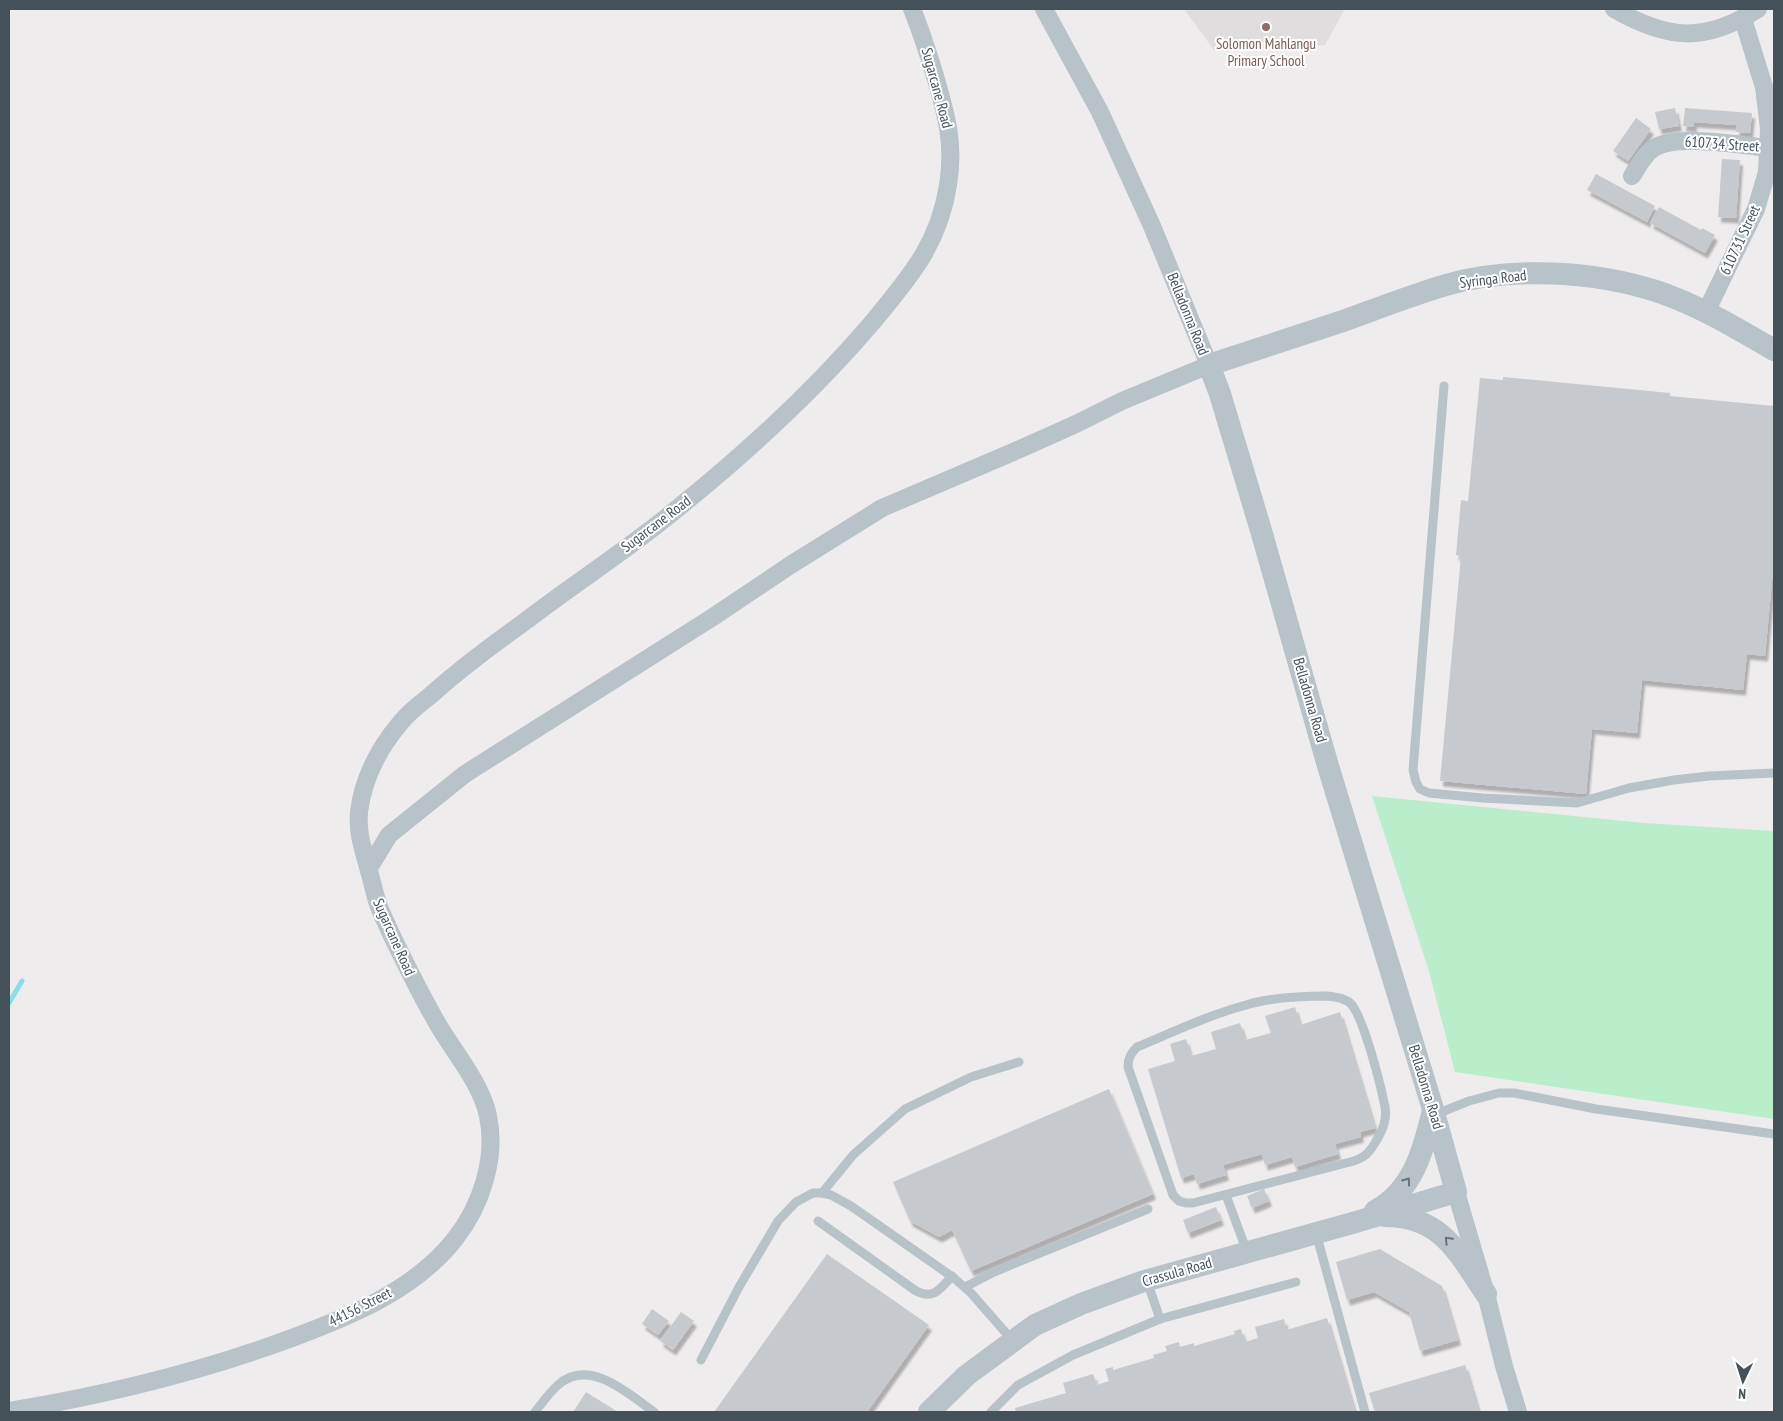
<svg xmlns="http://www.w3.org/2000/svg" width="1783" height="1421" viewBox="0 0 1783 1421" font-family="'PT Sans Narrow',sans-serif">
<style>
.education{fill:#e0ddde}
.green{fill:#baedca}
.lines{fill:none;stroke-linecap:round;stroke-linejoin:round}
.stream{stroke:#88dde9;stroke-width:5}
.building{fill:#c6cacf;filter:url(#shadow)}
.service{stroke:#b8c2c9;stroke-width:9}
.minor{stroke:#b8c2c9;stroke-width:18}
.tertiary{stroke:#b8c2c9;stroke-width:22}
.oneway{stroke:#68737b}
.education-dot{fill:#8d6e63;stroke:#fff;stroke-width:2}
.labels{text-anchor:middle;stroke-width:4;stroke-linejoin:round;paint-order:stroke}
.education-label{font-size:15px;fill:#785e54;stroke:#fff}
.street-label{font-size:15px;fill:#455159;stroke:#fff}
</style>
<defs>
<filter id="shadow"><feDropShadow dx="3" dy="5.5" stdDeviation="1" flood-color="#0004"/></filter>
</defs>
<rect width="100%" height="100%" fill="#efeced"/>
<polygon class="education" points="1184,9 1345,9 1325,45 1214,50"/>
<polygon class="green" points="1372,796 1644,823 1774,831 1774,1119 1455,1072 1429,971"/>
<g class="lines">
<polyline class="stream" points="9,1003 22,981"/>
</g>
<g class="building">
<polygon points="1675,108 1679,126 1659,129 1655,112"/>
<polygon points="1685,108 1752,113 1750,133 1736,132 1737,125 1694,122 1694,127 1683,126"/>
<polygon points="1636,118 1651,129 1628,161 1613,151"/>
<polygon points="1722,159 1740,160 1736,218 1718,217"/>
<polygon points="1596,174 1655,206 1647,222 1587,190"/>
<polygon points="1659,207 1701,230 1702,228 1715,235 1705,253 1650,223"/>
<polygon points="1503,377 1670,393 1670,396 1774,406 1774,559 1765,656 1747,654 1743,690 1642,680 1637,733 1592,729 1586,794 1440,781 1461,556 1456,555 1461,500 1468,501 1480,378 1503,380"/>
<polygon points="1295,1007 1300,1025 1340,1012 1375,1128 1360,1132 1361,1137 1335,1144 1338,1154 1295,1167 1292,1157 1265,1165 1262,1154 1223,1165 1226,1175 1197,1184 1194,1174 1181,1178 1148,1069 1175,1061 1170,1044 1186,1039 1191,1056 1216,1049 1211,1032 1240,1023 1245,1040 1271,1033 1265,1016"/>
<polygon points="1109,1089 1153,1194 971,1271 952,1230 939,1237 910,1221 893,1182"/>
<polygon points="1264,1189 1269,1201 1252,1208 1247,1196"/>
<polygon points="1216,1207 1221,1220 1188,1233 1183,1220"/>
<polygon points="1380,1249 1442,1286 1458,1340 1420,1351 1409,1312 1374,1292 1347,1300 1336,1262"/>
<polygon points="827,1254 929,1325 867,1412 714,1412"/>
<polygon points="652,1309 669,1321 658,1335 642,1324"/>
<polygon points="681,1312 694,1321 673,1350 660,1341"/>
<polygon points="1327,1318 1355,1412 1016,1412 1015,1408 1066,1393 1063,1383 1093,1374 1097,1385 1109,1381 1105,1369 1113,1367 1113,1370 1154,1358 1153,1355 1167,1351 1165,1346 1179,1342 1180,1347 1194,1343 1194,1346 1235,1334 1234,1331 1241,1329 1245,1342 1258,1338 1255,1327 1284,1319 1286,1330"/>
<polygon points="1465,1365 1479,1412 1375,1412 1369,1393"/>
<polygon points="586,1392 618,1412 573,1412"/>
</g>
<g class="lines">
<g class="service">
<polyline points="1444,386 1413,770 1416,782 1420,789 1429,793 1483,798 1577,803 1629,788 1674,780 1709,776 1774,773"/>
<path d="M1327 996C1334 997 1342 997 1349 1002 1362 1011 1380 1083 1384 1102 1386 1109 1386 1117 1384 1124 1382 1132 1371 1152 1364 1156 1360 1159 1354 1161 1350 1162L1193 1203H1186L1179 1201 1173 1195 1128 1067C1128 1058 1131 1053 1137 1047 1173 1032 1209 1015 1246 1005 1272 997 1300 996 1327 996Z"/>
<polyline points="1434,1115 1469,1101 1499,1093 1514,1093 1596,1109 1774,1134"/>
<polyline points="822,1193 853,1155 905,1109 971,1077 1019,1062"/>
<polyline points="1226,1195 1247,1252"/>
<path d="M818 1221 916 1291C934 1300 940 1289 952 1276"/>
<polyline points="1316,1233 1365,1412"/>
<polyline points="965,1287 994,1272 1148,1209"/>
<polyline points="1160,1319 1296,1282"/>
<polyline points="701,1360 739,1287 778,1221 796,1202 813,1193 822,1193 831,1195 851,1206 954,1278 971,1293 1013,1341"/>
<path d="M535 1412C542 1403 549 1393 558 1385 589 1357 629 1394 654 1412"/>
<polyline points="991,1412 1018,1385 1073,1355 1160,1319 1147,1281"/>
</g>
<g class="minor">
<path d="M1614 9C1668 40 1705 43 1758 9"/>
<path d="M1632 176C1637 168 1643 157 1650 151 1671 132 1740 145 1768 148"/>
<polyline points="1706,312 1756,209 1767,172 1769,129 1764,87 1743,19"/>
<polyline points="369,868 389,835 465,774 713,617 792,564 882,508 1020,449 1076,424 1122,401 1209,365 1152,226 1100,112 1044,9"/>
<polyline points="1456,1192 1486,1294 1504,1366 1518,1412"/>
<path d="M9 1411C106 1395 200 1372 292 1338 351 1316 415 1290 455 1239 481 1206 497 1158 488 1116 482 1086 456 1054 440 1028 423 999 408 969 393 938 388 926 381 914 377 901 374 891 372 881 369 871 364 851 357 835 359 812 363 779 379 748 401 722 409 712 421 703 431 695 461 668 494 644 527 620 575 583 627 550 673 512 744 455 812 393 871 324 908 279 939 245 948 185 955 144 946 114 935 76 928 53 921 31 912 9"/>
</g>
<g class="tertiary">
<path d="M1375 1211C1413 1191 1424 1149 1433 1110"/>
<path d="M1385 1216C1442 1216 1458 1253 1486 1294"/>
<path d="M929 1412 967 1375 1035 1325 1081 1304 1141 1282 1356 1222 1456 1192 1433 1109 1328 766 1260 527 1220 394 1209 365C1255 350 1300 335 1346 320 1379 308 1412 295 1446 285 1512 266 1595 271 1659 292 1700 306 1738 329 1774 350"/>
</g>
</g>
<defs><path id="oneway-chevron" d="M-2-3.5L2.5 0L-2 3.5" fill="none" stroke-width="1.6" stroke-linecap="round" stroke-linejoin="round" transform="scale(1.25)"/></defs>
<g class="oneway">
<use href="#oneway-chevron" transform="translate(1407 1181) rotate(-54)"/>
<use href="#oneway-chevron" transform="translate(1448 1240) rotate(-134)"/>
</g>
<circle class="education-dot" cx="1266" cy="27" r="5"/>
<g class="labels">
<g class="education-label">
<text x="1266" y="49">Solomon Mahlangu<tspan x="1266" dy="17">Primary School</tspan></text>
</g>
<g class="street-label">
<text transform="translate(937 88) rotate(75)" y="5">Sugarcane Road</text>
<text transform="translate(1722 144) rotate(4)" y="5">610734 Street</text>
<text transform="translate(1740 240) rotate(-65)" y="5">610731 Street</text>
<text transform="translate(1493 279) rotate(-7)" y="5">Syringa Road</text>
<text transform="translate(1188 314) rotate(68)" y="5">Belladonna Road</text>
<text transform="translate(656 524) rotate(-37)" y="5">Sugarcane Road</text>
<text transform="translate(1310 700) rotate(74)" y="5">Belladonna Road</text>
<text transform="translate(394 937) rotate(66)" y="5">Sugarcane Road</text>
<text transform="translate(1426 1087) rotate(73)" y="5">Belladonna Road</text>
<text transform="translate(1177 1272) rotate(-16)" y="5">Crassula Road</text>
<text transform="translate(360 1307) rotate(-27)" y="5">44156 Street</text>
</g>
</g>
<rect width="1783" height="1421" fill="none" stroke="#455159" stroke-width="20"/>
<g transform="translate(1743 1381) rotate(184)" stroke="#ffffff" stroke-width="4" paint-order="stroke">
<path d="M0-4L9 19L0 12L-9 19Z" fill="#455159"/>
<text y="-8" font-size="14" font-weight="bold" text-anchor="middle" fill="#455159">N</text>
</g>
</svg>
